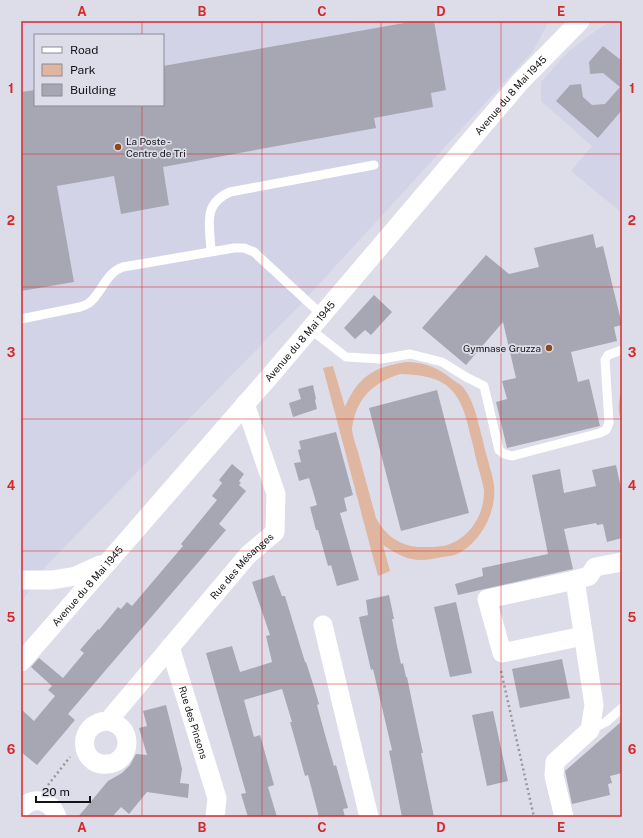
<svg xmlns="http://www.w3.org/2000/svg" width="643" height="838" viewBox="0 0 643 838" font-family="'Public Sans',sans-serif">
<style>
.built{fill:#d3d3e8;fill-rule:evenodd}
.green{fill:#dfb6a0;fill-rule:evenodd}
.building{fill:#a7a7b4}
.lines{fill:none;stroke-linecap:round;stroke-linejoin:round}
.path{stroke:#9797a0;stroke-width:2.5;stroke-dasharray:2 3;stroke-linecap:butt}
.service{stroke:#fff;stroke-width:9}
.minor{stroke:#fff;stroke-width:19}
.grid{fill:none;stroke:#d62828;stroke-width:1;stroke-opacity:0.55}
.poi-dot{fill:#8c491b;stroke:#ddddea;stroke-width:1.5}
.labels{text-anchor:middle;stroke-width:3.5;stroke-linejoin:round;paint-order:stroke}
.street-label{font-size:10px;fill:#131317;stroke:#ddddea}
.poi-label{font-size:10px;fill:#131317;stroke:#ddddea;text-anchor:start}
.neatline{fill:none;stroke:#d62828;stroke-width:1.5}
.grid-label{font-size:13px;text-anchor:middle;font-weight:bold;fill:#d62828}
</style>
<rect width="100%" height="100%" fill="#ddddea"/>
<g class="built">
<path d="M21 21H549L533 51 299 306 47 565 21 603ZM35 35H163V105H35Z"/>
<polygon points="612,21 622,21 622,213 571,171 592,146 541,101 541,82 568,52 598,29"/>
</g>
<g class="green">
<path d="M406 362C425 362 439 368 453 380 456 382 460 384 463 387 475 402 478 423 483 441 486 456 492 471 494 485 497 511 481 543 457 554 453 556 447 556 442 557 415 563 406 560 383 545L390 571 378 576 323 368 333 366 345 407C358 377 373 367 406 362ZM400 374C416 375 432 375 446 385 465 400 467 424 473 445 475 456 478 467 481 477 482 482 484 487 484 492 484 516 468 541 443 546 437 547 431 547 425 547 403 548 386 537 376 518 370 496 364 474 358 452 356 445 352 435 352 428 356 399 372 383 400 374Z"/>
<path d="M622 390V422C617 412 618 400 622 390Z"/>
</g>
<g class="building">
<polygon points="415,21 434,21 446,90 431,93 433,107 374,118 376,128 163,167 169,205 121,214 114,176 57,186 74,282 21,291 21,92 35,90 35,105 163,105 163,66"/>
<polygon points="603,46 622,61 622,110 598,138 556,101 570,85 581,84 583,97 592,105 605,104 620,87 603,73 590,74 589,62"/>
<polygon points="593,234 596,248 603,246 622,325 614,327 617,341 571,352 578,382 589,379 600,426 507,448 496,402 507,399 502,381 516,378 503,322 466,365 422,328 486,255 509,274 539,267 534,248"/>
<polygon points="374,295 392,312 371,335 365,330 355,339 344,328"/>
<polygon points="313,385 316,399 315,400 317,409 293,417 289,403 301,399 298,389"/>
<polygon points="437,390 469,513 401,531 369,408"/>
<polygon points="336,432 353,495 344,498 347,511 340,513 359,580 337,586 331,565 328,566 318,530 316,530 310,507 317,505 309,478 299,481 294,463 301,462 298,450 301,449 299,441"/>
<polygon points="232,464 244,474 239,481 241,483 239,485 246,491 219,524 226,530 68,714 75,720 37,765 21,752 21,709 34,721 55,696 48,690 52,686 31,667 39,658 63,678 84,653 80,650 98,629 99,630 118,607 121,609 127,602 132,606 183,546 181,544 217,500 212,496 222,483 219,480"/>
<polygon points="616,465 622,493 622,538 607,542 603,524 597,525 596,523 564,529 573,569 458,595 455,584 483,576 482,568 548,554 532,475 560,469 564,493 596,486 592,470"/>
<polygon points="274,575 282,596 285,596 305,662 306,662 314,687 319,704 317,705 324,731 334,766 336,765 348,808 343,809 345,817 319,817 308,775 305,776 297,747 290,722 292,722 282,689 244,700 254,737 260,735 274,785 268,787 277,817 248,817 241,794 246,793 206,653 232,646 240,672 272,662 266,636 270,635 252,582"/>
<polygon points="389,595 394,619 392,619 397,646 401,664 403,663 406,677 407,677 415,716 423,753 421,753 434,817 402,817 389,751 392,750 373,669 371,670 361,627 359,617 368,615 366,600"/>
<polygon points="456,602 472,673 450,677 434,607"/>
<polygon points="562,659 570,698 520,708 512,669"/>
<polygon points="166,705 182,769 180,783 189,784 188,798 147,792 129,814 121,807 112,817 78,817 108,781 122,773 130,765 136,754 147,755 139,728 147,726 143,711"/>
<polygon points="493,711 508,781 487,786 472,715"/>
<polygon points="622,721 622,773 610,776 612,783 608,784 610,795 572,804 565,771"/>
</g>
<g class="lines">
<g class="path">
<polyline points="501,671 534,817"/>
<polyline points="48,785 70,757"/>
</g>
<g class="service">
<path d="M211 251C210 226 202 204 230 192L374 165"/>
<path d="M21 319 80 307C83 306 86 305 89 303 103 292 105 273 123 267L234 248H244L254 252 322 315"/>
<polyline points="310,329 346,357 381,359 410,354 442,362 466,377 484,386 499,450 504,454 512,456 600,433 606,430 609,423 605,360 608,355 622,350"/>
<polyline points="590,730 606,722 622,708"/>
</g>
<g class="minor">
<polyline points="21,580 52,580 76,576 100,565"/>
<polyline points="575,580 589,576 595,567 622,562"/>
<polyline points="323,625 369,817"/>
<path id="s1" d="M170 647 217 798 215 817"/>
<path id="s2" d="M21 662 270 376 521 81 580 21"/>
<path id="s3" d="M108 721C110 722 114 722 116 724 129 731 130 748 121 758 117 762 112 764 107 764 79 767 75 722 108 721L248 555 275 532 276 494 245 404"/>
<path d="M21 809C34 795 51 800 57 817"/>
<polyline points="564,817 554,776 555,762 590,730 594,705 575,580 487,599 502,653 583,636"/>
</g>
</g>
<path class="grid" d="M142 21V35M262 21V817M381 21V817M501 21V817M142 105V817M21 154H622M21 287H622M21 419H622M21 551H622M21 684H622"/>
<g class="poi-dot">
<circle cx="118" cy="147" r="4"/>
<circle cx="549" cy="348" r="4"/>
</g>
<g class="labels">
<g class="street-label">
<text dy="4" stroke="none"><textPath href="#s2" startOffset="749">Avenue du 8 Mai 1945</textPath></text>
<text dy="4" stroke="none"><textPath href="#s2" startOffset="425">Avenue du 8 Mai 1945</textPath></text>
<text dy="4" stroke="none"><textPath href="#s3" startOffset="339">Rue des Mésanges</textPath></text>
<text dy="4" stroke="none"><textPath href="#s2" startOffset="101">Avenue du 8 Mai 1945</textPath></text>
<text dy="4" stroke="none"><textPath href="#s1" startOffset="79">Rue des Pinsons</textPath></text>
</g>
<g class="poi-label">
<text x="126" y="145">La Poste -<tspan x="126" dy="12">Centre de Tri</tspan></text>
<text x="541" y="352" text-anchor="end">Gymnase Gruzza</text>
</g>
</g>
<rect width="643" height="838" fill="none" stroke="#ddddea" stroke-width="44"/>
<rect x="34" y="34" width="130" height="72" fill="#ddddea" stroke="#8c8c96"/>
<rect x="42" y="47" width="20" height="6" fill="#ffffff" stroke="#8c8c96"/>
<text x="70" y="54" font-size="12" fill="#131317">Road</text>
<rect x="42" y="64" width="20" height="12" fill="#dfb6a0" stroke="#8c8c96"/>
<text x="70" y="74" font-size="12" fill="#131317">Park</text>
<rect x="42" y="84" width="20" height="12" fill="#a7a7b4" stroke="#8c8c96"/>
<text x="70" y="94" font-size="12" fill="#131317">Building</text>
<path d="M36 796v6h54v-6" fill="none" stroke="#131317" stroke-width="2"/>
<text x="42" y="796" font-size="12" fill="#131317" stroke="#ddddea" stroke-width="3" paint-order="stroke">20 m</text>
<rect x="22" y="22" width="599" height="794" class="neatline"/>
<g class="grid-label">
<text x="82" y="16">A</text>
<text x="202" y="16">B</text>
<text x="322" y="16">C</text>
<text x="441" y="16">D</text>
<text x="561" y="16">E</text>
<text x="11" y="93">1</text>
<text x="632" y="93">1</text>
<text x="11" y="225">2</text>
<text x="632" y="225">2</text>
<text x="11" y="357">3</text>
<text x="632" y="357">3</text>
<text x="11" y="490">4</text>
<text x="632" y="490">4</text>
<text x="11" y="622">5</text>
<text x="632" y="622">5</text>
<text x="11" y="754">6</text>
<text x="632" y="754">6</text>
<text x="82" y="832">A</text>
<text x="202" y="832">B</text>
<text x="322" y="832">C</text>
<text x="441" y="832">D</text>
<text x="561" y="832">E</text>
</g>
</svg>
